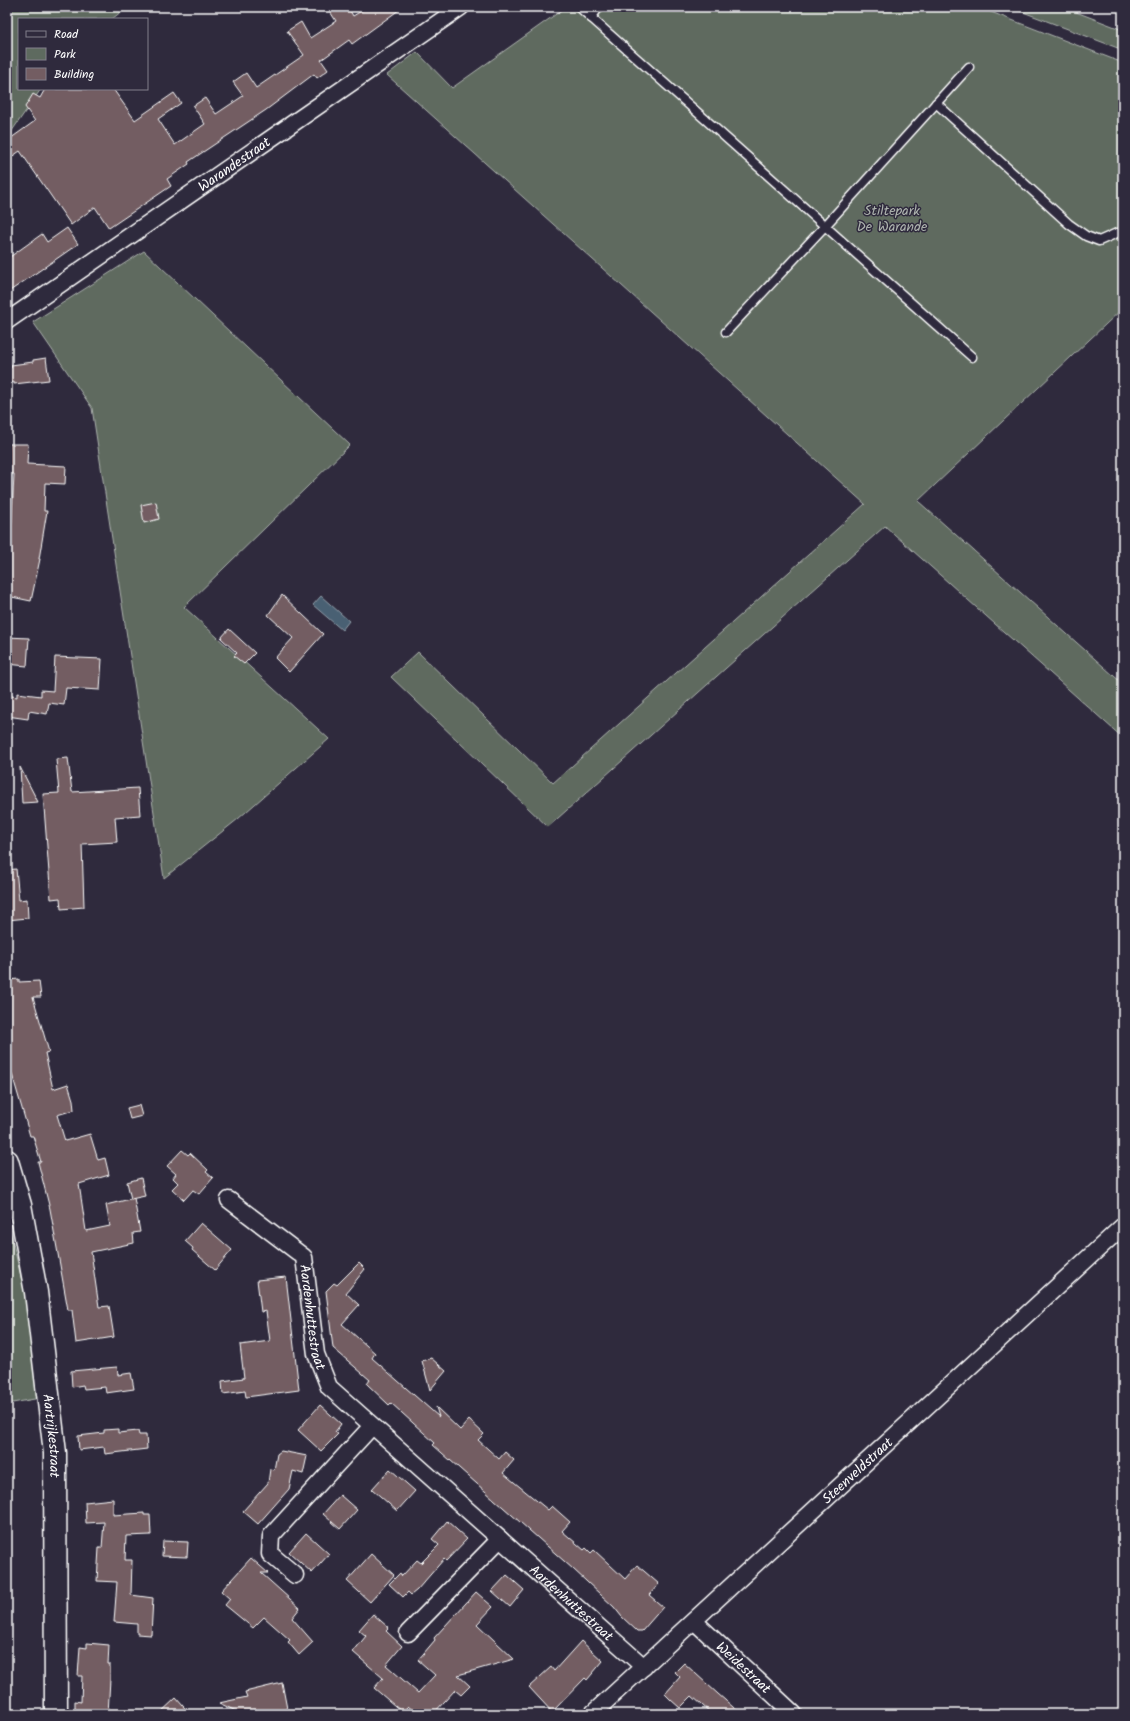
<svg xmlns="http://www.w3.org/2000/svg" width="1130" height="1721" viewBox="0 0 1130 1721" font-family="Kalam,sans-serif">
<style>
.green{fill:#5e6a5f;stroke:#aeb4af}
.water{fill:#496073;stroke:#92a0ab}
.building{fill:#735d62;stroke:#fff}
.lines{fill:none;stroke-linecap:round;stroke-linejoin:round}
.lane-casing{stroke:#fff;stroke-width:11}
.street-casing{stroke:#fff;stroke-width:19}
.secondary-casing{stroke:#fff;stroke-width:25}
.lane{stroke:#2f2a3d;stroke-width:8}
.street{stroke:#2f2a3d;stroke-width:16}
.secondary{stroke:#2f2a3d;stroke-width:22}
.labels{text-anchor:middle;stroke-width:3;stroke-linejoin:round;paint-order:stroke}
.street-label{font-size:14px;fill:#fff;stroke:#2f2a3d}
.park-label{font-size:14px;fill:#aeb4af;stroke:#2f2a3d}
</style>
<rect width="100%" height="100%" fill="#2f2a3d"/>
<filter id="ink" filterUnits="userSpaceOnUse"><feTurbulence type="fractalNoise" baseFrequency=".025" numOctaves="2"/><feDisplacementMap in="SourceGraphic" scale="8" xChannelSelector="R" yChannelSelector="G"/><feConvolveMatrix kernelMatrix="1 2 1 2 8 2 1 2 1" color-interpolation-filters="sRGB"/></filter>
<g filter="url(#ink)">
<g class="green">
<polygon points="7,7 127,7 112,19 19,19 19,89 41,89 7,138"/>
<polygon points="566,7 978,7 1123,63 1123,308 918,501 1123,684 1123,738 885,526 548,827 391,677 418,652 553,783 865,504 387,75 417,52 452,88"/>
<polygon points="1010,7 1063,7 1123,30 1123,50"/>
<polygon points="144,251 350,445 184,607 329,739 238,819 164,878 92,408 33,322"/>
<polygon points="7,1218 36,1340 40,1398 7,1404"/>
</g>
<polygon class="water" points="321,596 349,621 342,630 313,605"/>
<g class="building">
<polygon points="327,7 348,7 353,16 368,7 403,7 352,44 349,40 321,60 328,70 317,78 314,74 266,110 188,162 189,164 167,179 171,186 109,228 95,207 71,225 20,151 7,160 7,141 35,121 25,107 33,94 40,98 45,89 113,89 135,120 174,93 181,103 158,119 175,145 205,124 193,106 205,98 216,114 243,96 233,82 246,73 256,88 304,55 287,31 301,22 310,38 336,21"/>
<polygon points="67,228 78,244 7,293 7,259 42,234 47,242"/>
<polygon points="46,358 49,380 14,384 14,382 7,383 7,368 12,367 11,365 33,362 33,360"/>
<polygon points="9,444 28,444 27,464 66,466 65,484 45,483 44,511 47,511 39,559 40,559 31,601 7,596 7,536 11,536 14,474 7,474"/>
<polygon points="156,502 159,519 144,523 141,505"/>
<polygon points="282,595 323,634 289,672 275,658 293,638 268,615"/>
<polygon points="229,629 255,653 244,664 234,656 237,653 221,638"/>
<polygon points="7,637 29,638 27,666 7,664"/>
<polygon points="55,657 102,659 100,690 66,688 64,705 49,703 47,714 29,711 28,719 7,716 7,695 17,697 17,693 41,696 41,690 53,691"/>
<polygon points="68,758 72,792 138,788 140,815 115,817 117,842 82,844 84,907 61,909 60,898 51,899 43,794 59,793 56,759"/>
<polygon points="20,767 38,802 22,803"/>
<polygon points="16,869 19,900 27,899 28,918 7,920 7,870"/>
<polygon points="19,979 19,982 39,981 41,997 33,997 49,1052 45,1053 53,1089 68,1084 73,1100 74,1110 57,1115 65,1141 90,1134 98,1160 105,1158 109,1175 79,1184 86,1231 110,1226 106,1205 134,1198 140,1232 133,1233 134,1243 91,1252 99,1307 109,1306 114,1337 76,1343 72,1310 68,1310 50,1209 38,1162 41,1162 33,1136 30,1136 7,1057 7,980"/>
<polygon points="139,1105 142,1116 130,1119 127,1108"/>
<polygon points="182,1150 188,1155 190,1153 208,1170 206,1172 213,1178 199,1194 193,1190 184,1200 172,1189 178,1183 173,1178 176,1174 167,1166"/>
<polygon points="141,1178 145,1196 131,1199 127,1182"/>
<polygon points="201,1223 232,1250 215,1270 192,1250 193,1248 185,1241"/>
<polygon points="359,1263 365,1269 346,1293 359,1305 342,1324 375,1353 372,1358 439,1417 436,1407 460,1430 469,1420 484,1434 478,1440 499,1459 505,1452 514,1460 503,1473 548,1510 552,1506 570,1522 562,1531 584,1550 586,1548 591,1553 594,1550 625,1579 637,1565 659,1584 649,1595 663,1607 642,1631 637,1631 622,1617 614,1607 573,1569 433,1445 435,1443 391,1403 389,1405 367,1384 370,1380 333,1348 326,1291 334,1283 337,1285"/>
<polygon points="286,1277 299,1390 246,1397 245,1391 223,1394 222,1381 244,1378 240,1345 270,1341 266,1311 261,1312 257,1280"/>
<polygon points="431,1358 446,1371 430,1390 422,1361"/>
<polygon points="117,1367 118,1375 131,1373 134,1389 106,1393 105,1387 84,1389 83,1385 72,1387 71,1371"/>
<polygon points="320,1405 341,1424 335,1432 338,1434 321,1451 298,1430"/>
<polygon points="118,1429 118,1433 138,1431 139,1435 146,1435 147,1449 105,1454 104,1447 79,1450 78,1436 104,1433 104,1430"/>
<polygon points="281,1451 307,1456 303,1474 293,1471 289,1489 258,1524 243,1511 268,1483 270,1469 274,1470 277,1454"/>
<polygon points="390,1469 415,1491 397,1511 372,1489"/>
<polygon points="340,1495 357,1510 340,1529 323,1514"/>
<polygon points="113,1499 113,1515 144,1513 144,1515 150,1515 151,1535 126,1536 125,1560 132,1560 131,1595 153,1598 151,1635 137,1634 137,1624 114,1622 117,1582 97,1581 99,1548 102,1548 104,1522 86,1523 85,1502"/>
<polygon points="447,1521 467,1539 446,1561 444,1559 417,1590 411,1595 408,1592 403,1597 389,1584 400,1573 402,1576 417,1560 421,1563 439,1545 432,1539"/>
<polygon points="306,1533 329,1554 312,1573 289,1552"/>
<polygon points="163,1541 188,1542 187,1557 162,1556"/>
<polygon points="371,1554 394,1575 370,1602 347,1581"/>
<polygon points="251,1558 268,1573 261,1573 300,1608 292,1618 313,1642 299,1655 288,1642 290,1640 264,1617 253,1628 225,1605 230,1599 221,1591"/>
<polygon points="507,1575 524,1590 510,1607 492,1591"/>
<polygon points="476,1592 493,1607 477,1624 514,1659 458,1675 470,1686 461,1695 455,1690 433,1714 417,1714 408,1706 402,1712 374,1688 383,1678 353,1652 366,1636 359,1630 373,1614 389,1628 386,1631 402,1646 386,1665 418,1693 435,1675 418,1660 435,1640 434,1638"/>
<polygon points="581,1641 603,1661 587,1680 585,1678 552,1712 529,1687 551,1667 554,1671"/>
<polygon points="87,1643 109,1645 108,1664 110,1664 110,1679 108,1714 75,1714 75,1701 81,1702 82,1676 78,1676 80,1647 87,1648"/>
<polygon points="684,1663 718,1694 741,1714 712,1714 692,1696 680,1708 671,1700 665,1694 680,1677 675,1672"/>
<polygon points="282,1683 288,1714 238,1714 238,1712 219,1703 247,1697 245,1692"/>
<polygon points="176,1698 190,1714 159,1714"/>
</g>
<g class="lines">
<defs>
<g id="lane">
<polyline points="579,7 972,357"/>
<polyline points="591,18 599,7"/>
<polyline points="936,103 1069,224 1086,236 1099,241 1117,233"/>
<polyline points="726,332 825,226 969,67"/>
</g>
<g id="street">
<path id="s1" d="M7 321 461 7"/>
<path id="s2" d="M229 1200 304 1257 316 1354 329 1387 644 1667"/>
<polyline points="295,1575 270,1554 271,1536 372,1426"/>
<path id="s3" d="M694 1621 794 1714"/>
<polyline points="408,1633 500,1539"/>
<path id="s4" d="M592 1714 1123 1226"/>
</g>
<g id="secondary">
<path id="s5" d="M7 1161 20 1205 36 1292 55 1453 56 1714"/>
</g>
</defs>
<use href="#lane" class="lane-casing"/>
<use href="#street" class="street-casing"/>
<use href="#secondary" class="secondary-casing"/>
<use href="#lane" class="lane"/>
<use href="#street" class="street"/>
<use href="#secondary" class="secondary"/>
</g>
</g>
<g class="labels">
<g class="street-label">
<text dy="5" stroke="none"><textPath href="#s1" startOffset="276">Warandestraat</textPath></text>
<text dy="5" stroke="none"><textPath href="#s2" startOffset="155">Aardenhuttestraat</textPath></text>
<text dy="5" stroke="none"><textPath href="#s5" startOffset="279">Aartrijkestraat</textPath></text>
<text dy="5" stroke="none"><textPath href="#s4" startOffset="360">Steenveldstraat</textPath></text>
<text dy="5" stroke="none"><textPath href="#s2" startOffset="552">Aardenhuttestraat</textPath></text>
<text dy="5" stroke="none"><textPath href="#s3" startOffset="68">Weidestraat</textPath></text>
</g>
<g class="park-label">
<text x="892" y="215">Stiltepark<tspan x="892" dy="16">De Warande</tspan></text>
</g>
</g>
<rect width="1130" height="1721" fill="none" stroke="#2f2a3d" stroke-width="24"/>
<rect x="12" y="12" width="1106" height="1697" fill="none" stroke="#fff" stroke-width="1.5" filter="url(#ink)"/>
<rect x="18" y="18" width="130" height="72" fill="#2f2a3d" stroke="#827f8b"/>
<rect x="26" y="31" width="20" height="6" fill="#2f2a3d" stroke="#827f8b"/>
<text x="54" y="38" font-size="12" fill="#ffffff">Road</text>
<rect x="26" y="48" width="20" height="12" fill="#5e6a5f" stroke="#827f8b"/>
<text x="54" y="58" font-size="12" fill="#ffffff">Park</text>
<rect x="26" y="68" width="20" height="12" fill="#735d62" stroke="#827f8b"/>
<text x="54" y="78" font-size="12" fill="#ffffff">Building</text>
</svg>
